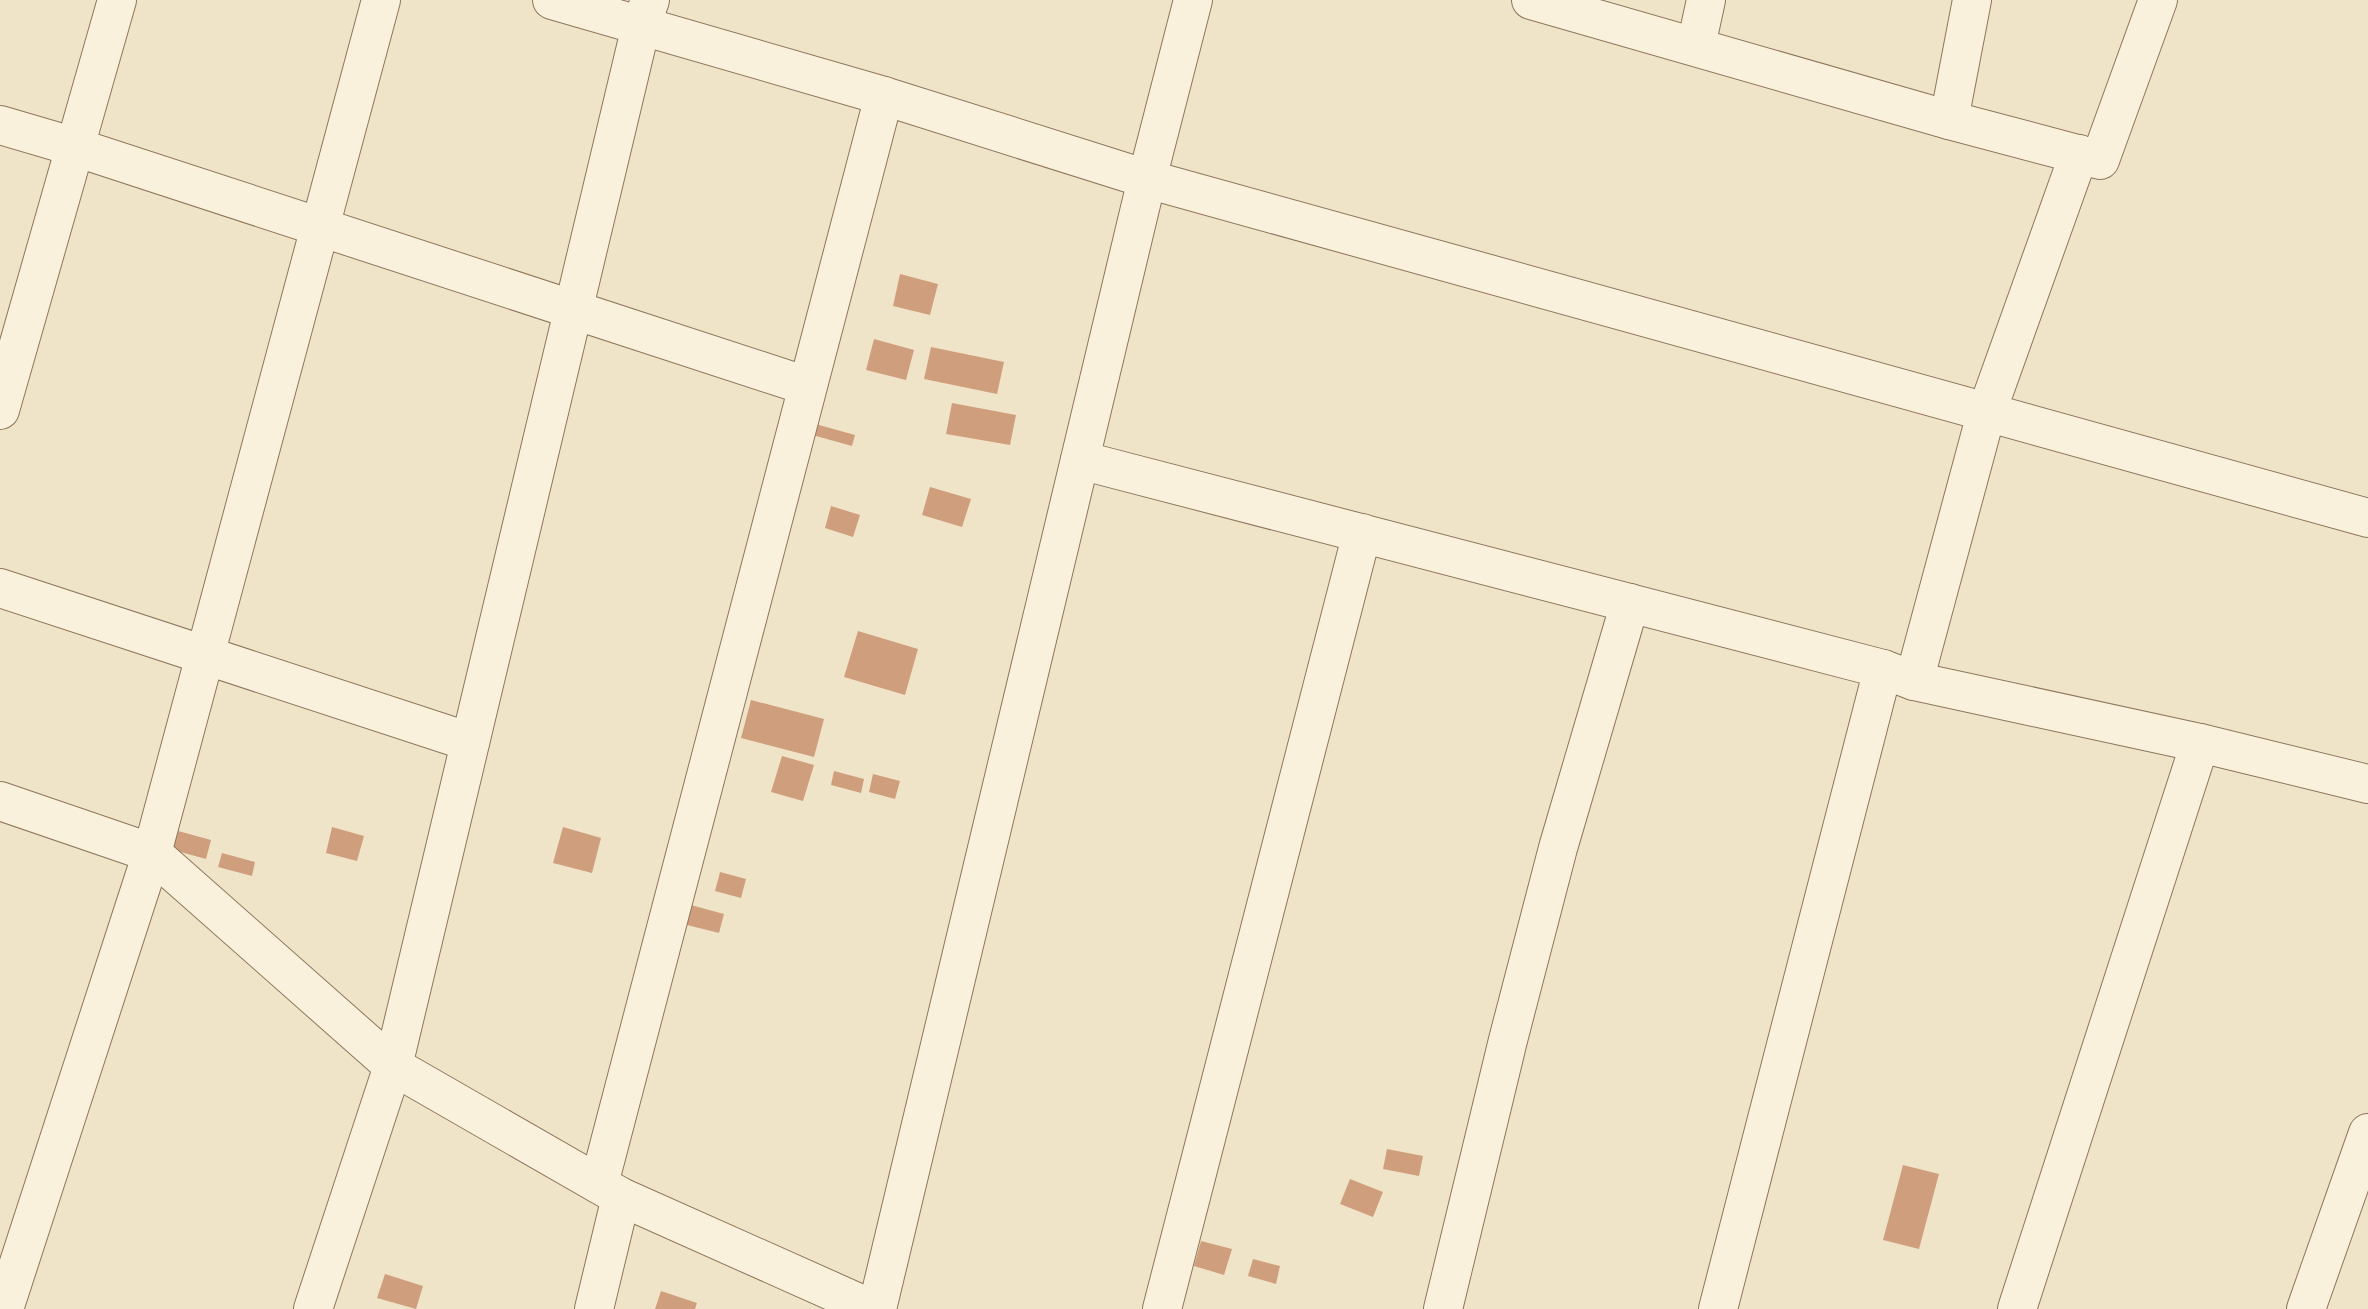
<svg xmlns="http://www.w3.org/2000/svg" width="2368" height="1309" viewBox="0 0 2368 1309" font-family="'Roboto Serif',serif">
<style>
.building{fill:#cf9f7d}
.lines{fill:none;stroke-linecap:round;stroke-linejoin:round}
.minor-casing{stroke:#8d765c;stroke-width:40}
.minor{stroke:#faf1dc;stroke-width:38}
</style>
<rect width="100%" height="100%" fill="#f0e4c8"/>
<g class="building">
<polygon points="900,274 938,284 930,315 893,306"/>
<polygon points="874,339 914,350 906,380 866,370"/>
<polygon points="931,347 1004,362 997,394 924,379"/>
<polygon points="952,403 1016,415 1010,445 946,434"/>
<polygon points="801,420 855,435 852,446 798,431"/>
<polygon points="930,487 971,499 962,527 922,515"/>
<polygon points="831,506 860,515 853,537 825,528"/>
<polygon points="858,631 918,649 905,695 844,677"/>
<polygon points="751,700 824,719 814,757 741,738"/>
<polygon points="782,756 814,765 803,801 771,792"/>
<polygon points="834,771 864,779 861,793 831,785"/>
<polygon points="873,774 900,781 895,799 869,792"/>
<polygon points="160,826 211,840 206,859 155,845"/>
<polygon points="332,827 364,836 357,861 326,853"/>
<polygon points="563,827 601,838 592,873 553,863"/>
<polygon points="222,853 255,862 252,876 218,867"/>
<polygon points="720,872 746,879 741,898 715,891"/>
<polygon points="676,901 724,914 719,933 671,921"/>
<polygon points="1387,1149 1423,1156 1419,1176 1383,1169"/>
<polygon points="1903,1165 1939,1174 1919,1249 1883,1240"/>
<polygon points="1350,1179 1383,1192 1373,1217 1340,1204"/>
<polygon points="1201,1241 1232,1249 1224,1275 1194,1266"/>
<polygon points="1253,1259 1280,1266 1276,1284 1248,1276"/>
<polygon points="385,1274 423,1286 416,1309 377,1298"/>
<polygon points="661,1291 697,1303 695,1309 655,1309"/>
</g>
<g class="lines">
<defs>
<g id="minor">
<polyline points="552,0 884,96 1147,179 2368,518"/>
<polyline points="1531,0 1949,120 2100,160 2158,0"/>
<polyline points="1696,46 1706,0"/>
<polyline points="1949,120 1972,0"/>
<polyline points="0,125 75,147 807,386"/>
<polyline points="0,410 117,0"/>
<polyline points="1080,460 1883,669 1914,681 2200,743 2368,784"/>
<polyline points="0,588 470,742"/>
<polyline points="1914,681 1986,414 2079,154"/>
<polyline points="0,801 152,853 393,1066 621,1197 872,1309"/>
<polyline points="599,1184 884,96"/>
<polyline points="4,1309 152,853 381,0"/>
<polyline points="313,1309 393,1066 641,26 650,0"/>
<polyline points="594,1309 621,1197"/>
<polyline points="877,1309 1147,179 1193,0"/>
<polyline points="1162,1309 1362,533"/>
<polyline points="1443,1309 1508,1040 1558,848 1630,603"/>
<polyline points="1718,1309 1883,669"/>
<polyline points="2017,1309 2200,743"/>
<polyline points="2306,1309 2368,1133"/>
</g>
</defs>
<use href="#minor" class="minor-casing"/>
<use href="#minor" class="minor"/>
</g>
</svg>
